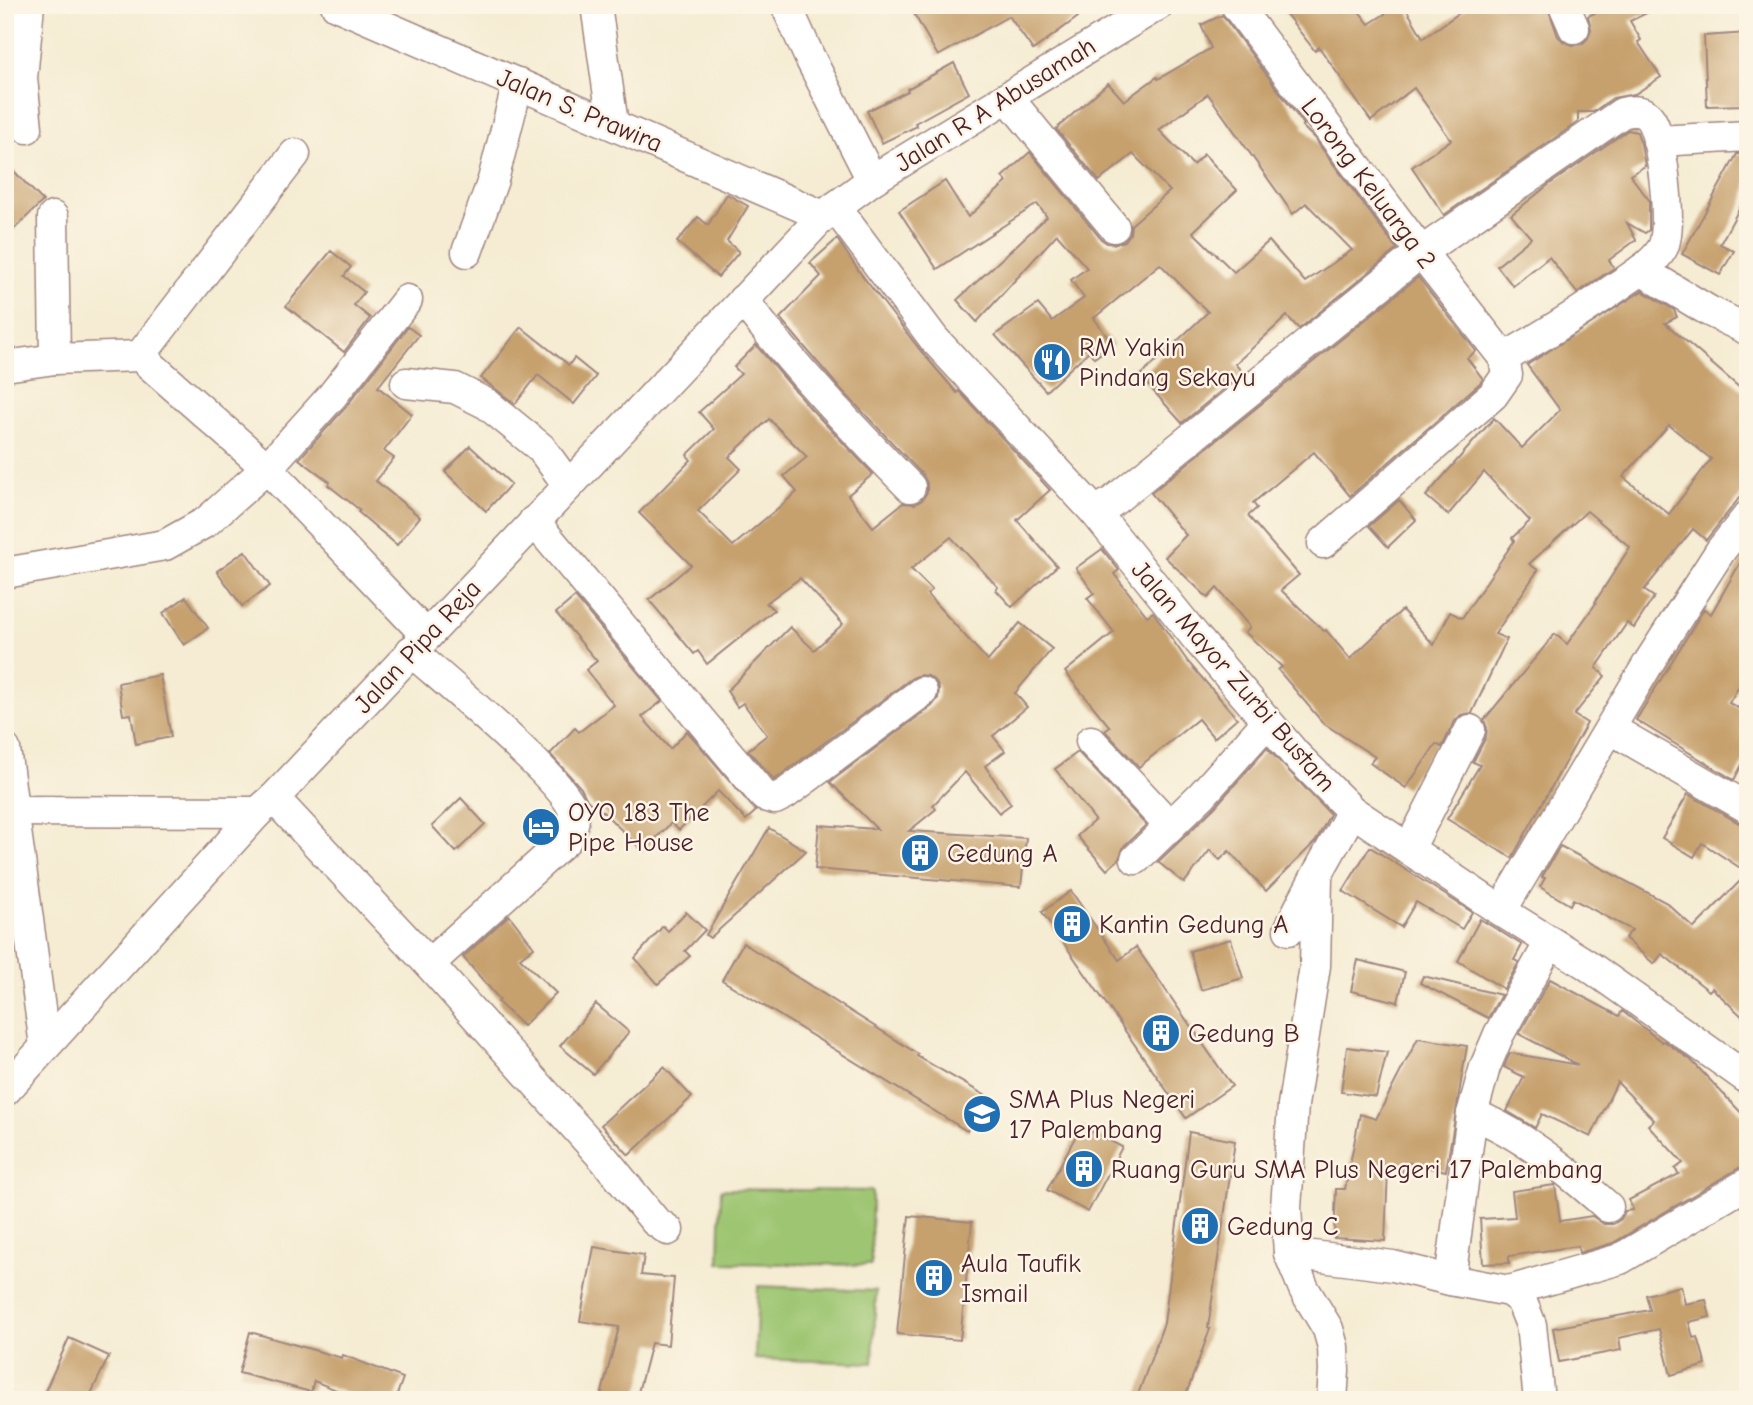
<svg xmlns="http://www.w3.org/2000/svg" width="1753" height="1405" viewBox="0 0 1753 1405" font-family="'Comic Neue',sans-serif">
<style>
.green{fill:#9ec672;stroke:#74724e;stroke-width:2}
.building{fill:#c6a06d;fill-rule:evenodd}
.lines{fill:none;stroke-linecap:round;stroke-linejoin:round}
.minor-casing{stroke:#a0867f;stroke-width:33}
.minor{stroke:#fff;stroke-width:30}
.labels{text-anchor:middle;stroke-width:5;stroke-linejoin:round;paint-order:stroke}
.street-label{font-size:26px;fill:#4a1f2b;stroke:#fcf5e5}
.poi-label{font-size:26px;fill:#4a1f2b;stroke:#fcf5e5;text-anchor:start}
</style>
<rect width="100%" height="100%" fill="#fcf5e5"/>
<filter id="ink" filterUnits="userSpaceOnUse"><feTurbulence type="fractalNoise" baseFrequency=".0143" numOctaves="2"/><feDisplacementMap in="SourceGraphic" scale="14" xChannelSelector="R" yChannelSelector="G"/><feConvolveMatrix kernelMatrix="1 2 1 2 8 2 1 2 1" color-interpolation-filters="sRGB"/></filter>
<filter id="wash" filterUnits="userSpaceOnUse"><feTurbulence type="fractalNoise" baseFrequency=".00686" numOctaves="4" result="noise"/><feDisplacementMap in="SourceGraphic" scale="28" xChannelSelector="R" yChannelSelector="G"/><feGaussianBlur stdDeviation="1.57" result="paint"/><feColorMatrix in="noise" values="0 0 0 0 0 0 0 0 0 0 0 0 0 0 0 0 0 1.4 0 .05"/><feComposite in="paint" operator="in"/></filter>
<g filter="url(#wash)">
<rect width="100%" height="100%" fill="#f5ecd3"/>
<g class="green">
<polygon points="721,1189 872,1191 871,1265 719,1263"/>
<polygon points="758,1286 876,1291 873,1363 755,1359"/>
</g>
<g id="blocks">
<g class="building">
<polygon points="909,5 1070,5 1078,17 1033,50 1009,16 938,56"/>
<polygon points="1279,5 1354,5 1369,24 1399,5 1404,5 1423,38 1471,5 1547,5 1558,36 1564,42 1573,45 1582,44 1588,38 1591,29 1588,16 1612,5 1663,5 1630,21 1641,40 1638,42 1661,77 1635,94 1613,98 1593,112 1578,112 1578,122 1444,215 1412,167 1451,140 1414,88 1371,121 1319,47 1315,51"/>
<path d="M1222 15 1304 125 1302 126 1314 138 1397 249 1299 329 1287 316 1235 364 1243 373 1182 423 1140 376 1208 312 1160 264 1094 318 1113 345 1094 358 1089 351 1046 391 995 335 1038 304 1052 321 1084 298 1071 280 1087 268 1057 234 977 322 957 300 1047 217 1037 204 937 269 899 211 945 181 968 217 1007 182 1002 177 1030 152 1101 239 1107 243 1116 244 1125 241 1130 234 1131 225 1170 191 1133 154 1099 181 1056 129 1108 83 1124 101 1157 77 1158 79 1211 48 1201 25ZM1208 94 1293 214 1306 203 1352 250 1305 282 1269 241 1234 272 1193 232 1237 190 1204 154 1193 165 1159 130Z"/>
<polygon points="1748,33 1748,105 1707,106 1704,36"/>
<polygon points="954,63 969,93 915,123 917,126 882,143 867,111 908,91 907,89"/>
<polygon points="1628,130 1637,132 1641,144 1645,166 1630,175 1649,200 1649,230 1645,233 1627,223 1636,240 1609,260 1614,268 1577,293 1549,257 1513,286 1497,266 1531,238 1511,215 1547,186"/>
<polygon points="1737,154 1748,154 1748,177 1744,200 1720,244 1734,251 1720,275 1682,254"/>
<polygon points="5,162 43,201 5,238"/>
<polygon points="727,194 748,206 727,241 739,252 718,277 677,242 698,217 708,225"/>
<path d="M837 239 861 274 921 351 957 393 959 391 1050 490 1017 520 1057 566 1012 607 996 590 998 587 951 537 911 569 932 590 927 594 988 661 1020 623 1052 649 1015 693 1027 707 993 736 1005 751 985 766 1011 804 999 813 965 772 933 805 936 809 909 831 1026 838 1021 887 815 869 819 825 877 829 830 782 932 706 938 698 939 689 936 682 928 676 919 675 912 678 774 780 748 750 767 735 743 703 737 707 727 691 790 627 814 650 843 624 800 578 766 603 774 610 707 664 698 651 694 654 649 600 691 565 639 513 691 460 687 455 714 429 699 412 741 374 734 367 756 345 810 408 873 474 848 495 873 527 903 503 915 504 922 500 927 492V483L923 475 836 384 780 318 821 276 810 263ZM769 419 807 457 784 476 797 492 733 546 698 511 741 469 729 457Z"/>
<polygon points="331,251 351,267 344,276 364,292 354,305 370,318 344,352 286,306"/>
<path d="M1418 277 1476 351 1467 358 1483 379 1480 383 1350 496 1314 452 1253 503 1257 508 1248 516 1299 575 1281 590 1324 631 1326 630 1350 659 1402 610 1434 645 1450 612 1462 618 1514 541 1512 538 1530 521 1484 472 1448 515 1426 496 1494 418 1522 448 1560 410 1527 365 1642 291 1674 310 1677 317 1665 323 1748 395V487L1706 540 1693 529 1644 590 1654 597 1634 628 1627 623 1596 668 1605 676 1574 715 1587 723 1512 858 1447 819 1480 765 1473 762 1486 737 1487 728 1484 720 1555 634 1567 644 1596 603 1595 602 1630 547 1587 511 1529 564 1538 570 1495 634 1507 639 1472 713 1461 715 1455 721 1442 747 1436 744 1406 788 1370 763 1375 757 1323 723 1278 670 1282 667 1245 632 1250 627 1217 588 1208 598 1165 557 1186 535 1151 493ZM1669 425 1711 459 1669 514 1623 477Z"/>
<polygon points="408,327 419,335 378,387 412,414 384,451 394,458 376,481 420,517 397,545 358,512 360,510 328,485 330,482 299,459 345,408"/>
<polygon points="521,327 569,365 574,358 596,376 574,404 538,375 515,404 481,378"/>
<polygon points="470,446 511,484 486,511 445,472"/>
<polygon points="1399,500 1416,520 1388,547 1369,526"/>
<polygon points="1102,549 1119,570 1114,574 1147,616 1153,612 1188,662 1237,718 1214,738 1198,719 1139,767 1105,731 1110,727 1065,672 1114,632 1087,598 1094,593 1076,568"/>
<polygon points="1748,549 1748,671 1729,703 1748,713 1748,753 1734,780 1636,720 1704,609 1711,614"/>
<polygon points="245,551 270,586 242,606 217,571"/>
<polygon points="186,597 208,628 184,645 163,613"/>
<polygon points="575,597 662,701 642,717 670,749 687,731 756,811 746,820 718,791 679,830 671,823 643,851 601,810 600,812 587,800 581,788 550,754 575,728 579,732 614,705 586,670 597,661 556,613"/>
<polygon points="160,675 171,737 136,744 131,714 123,715 118,683"/>
<polygon points="1267,748 1330,814 1316,841 1266,891 1229,851 1220,860 1210,850 1184,883 1158,862 1215,807"/>
<polygon points="1078,752 1146,825 1124,846 1119,859 1107,870 1077,836 1095,820 1055,769"/>
<polygon points="1688,794 1739,823 1748,825 1748,873 1702,843 1694,857 1662,838"/>
<polygon points="461,798 485,824 456,852 432,826"/>
<polygon points="769,828 806,851 710,938 706,935"/>
<polygon points="1560,846 1667,903 1694,928 1748,873 1748,1022 1712,988 1709,991 1662,954 1654,964 1625,938 1632,930 1573,899 1570,905 1540,887 1545,878 1542,877"/>
<polygon points="1370,847 1472,912 1462,929 1416,902 1401,927 1343,891"/>
<polygon points="1071,891 1119,960 1136,947 1232,1086 1186,1118 1042,912"/>
<polygon points="686,912 705,930 685,951 690,956 658,984 635,958 663,926 668,931"/>
<polygon points="509,915 534,947 520,958 556,993 523,1026 498,1002 500,1000 463,957"/>
<polygon points="1480,919 1522,945 1514,960 1519,962 1504,989 1458,961"/>
<polygon points="1231,939 1243,978 1201,990 1190,951"/>
<polygon points="743,943 918,1054 917,1056 986,1096 967,1131 722,980"/>
<polygon points="1358,960 1405,972 1398,1002 1351,991"/>
<polygon points="1423,976 1501,995 1488,1018 1420,983"/>
<polygon points="1550,979 1619,1016 1622,1011 1662,1042 1664,1041 1691,1060 1748,1120 1748,1166 1739,1168 1613,1243 1579,1253 1578,1246 1509,1256 1509,1263 1483,1264 1480,1219 1515,1217 1512,1191 1555,1185 1560,1221 1592,1216 1604,1224 1613,1224 1621,1219 1625,1211 1633,1210 1629,1200 1679,1174 1675,1169 1683,1163 1648,1125 1654,1120 1617,1082 1591,1137 1542,1114 1535,1128 1507,1111 1524,1077 1504,1067 1510,1053 1578,1065 1519,1034"/>
<polygon points="596,1004 629,1032 593,1074 560,1046"/>
<polygon points="1418,1038 1467,1046 1446,1171 1404,1162 1402,1172 1388,1170 1385,1241 1334,1238 1336,1189 1345,1189 1360,1114 1376,1119"/>
<polygon points="1347,1047 1387,1052 1376,1097 1341,1092"/>
<polygon points="664,1067 692,1097 629,1155 601,1125"/>
<polygon points="1081,1126 1122,1147 1088,1212 1047,1190"/>
<polygon points="1189,1132 1235,1141 1208,1328 1210,1329 1184,1400 1136,1400 1164,1323"/>
<polygon points="909,1216 972,1222 960,1340 897,1334"/>
<polygon points="594,1247 644,1255 641,1275 674,1278 668,1345 651,1343 636,1400 600,1400 619,1327 580,1321"/>
<polygon points="1681,1286 1685,1304 1706,1300 1710,1317 1689,1322 1693,1338 1698,1337 1706,1365 1671,1375 1659,1329 1619,1338 1621,1350 1559,1362 1553,1328 1650,1310 1646,1295"/>
<polygon points="250,1332 342,1358 343,1355 403,1378 395,1400 362,1400 314,1381 311,1392 239,1373"/>
<polygon points="69,1338 109,1356 88,1400 41,1400"/>
</g>
</g>
</g>
<g filter="url(#ink)">
<use href="#blocks" fill-opacity="0" stroke="#a0867f" stroke-width="2"/>
<g class="lines">
<defs>
<g id="minor">
<polyline points="336,5 823,216"/>
<polyline points="596,5 613,124"/>
<polyline points="786,5 809,56 872,180"/>
<polyline points="1236,5 1421,252 1504,358 1507,375 1493,395 1323,543"/>
<polyline points="1564,5 1574,28"/>
<polyline points="1008,98 1114,227"/>
<polyline points="27,128 22,78 29,5"/>
<polyline points="1658,141 1748,136"/>
<polyline points="835,207 934,339 1095,512 1198,640 1295,754 1352,811 1501,911 1586,964 1748,1079"/>
<polyline points="53,217 55,359"/>
<polyline points="467,252 493,180 518,83"/>
<polyline points="1641,270 1709,311 1748,330"/>
<path d="M743 300C793 366 852 428 910 487"/>
<polyline points="140,356 295,154"/>
<polyline points="5,366 55,359 140,356 267,468 427,636"/>
<polyline points="406,383 455,388 487,404 541,448 568,485"/>
<path d="M1095 512 1112 502 1421 252 1622 113C1646 107 1652 116 1658 139 1663 161 1673 231 1662 249 1653 264 1635 274 1621 284 1583 311 1544 335 1504 358"/>
<polyline points="534,521 764,796 775,799 785,794 922,692"/>
<polyline points="5,573 165,545 206,522 267,468 332,396 407,300"/>
<path d="M411 651C441 678 570 784 574 814 575 823 570 832 566 840L429 964"/>
<polyline points="1611,729 1748,808"/>
<polyline points="1091,741 1170,826"/>
<polyline points="5,749 45,1046"/>
<polyline points="274,798 429,964 605,1160 655,1221 668,1230"/>
<polyline points="5,811 258,812"/>
<polyline points="1409,849 1470,730"/>
<polyline points="1136,859 1202,795 1267,722"/>
<polyline points="1317,878 1315,966 1293,1105 1286,1208 1289,1253 1304,1289 1328,1329 1333,1347 1334,1371 1332,1400"/>
<polyline points="1501,911 1651,659 1721,550 1748,516"/>
<path d="M1289 930C1307 889 1331 851 1352 811"/>
<polyline points="5,1091 258,812 274,798 823,216 872,180 1158,5"/>
<path d="M1472 1114C1520 1132 1570 1173 1608 1207"/>
<polyline points="1289,1253 1393,1266 1450,1280 1509,1291 1521,1300 1531,1325 1539,1400"/>
<polyline points="1450,1280 1472,1114 1485,1067 1499,1034 1550,942"/>
<polyline points="1509,1291 1620,1259 1748,1183"/>
</g>
</defs>
<use href="#minor" class="minor-casing"/>
<use href="#minor" class="minor"/>
</g>
</g>
<defs>
<symbol id="restaurant-disc" viewBox="-11 -11 22 22"><circle r="9.5" fill="#1f6fb2" stroke="#fcf5e5"/><path d="M-5-6h1v4h1v-4h1v4h1v-4h1v5L-1.5 .5V6h-2V.5L-5-1ZM5-6V6H3V1.5H1.5Q1.5-4 5-6Z" fill="#fff"/></symbol>
<symbol id="hotel-disc" viewBox="-11 -11 22 22"><circle r="9.5" fill="#1f6fb2" stroke="#fcf5e5"/><path d="M-6-4.5h1.5V1H6V5H4.5V3h-9V5H-6ZM-4 0a1.8 1.8 0 1 1 3.6 0ZM.5 0V-2.5h3Q6-2.5 6 0Z" fill="#fff"/></symbol>
<symbol id="building-disc" viewBox="-11 -11 22 22"><circle r="9.5" fill="#1f6fb2" stroke="#fcf5e5"/><path d="M-4-6H4V6H1V3H-1V6H-4ZM-2.5-4.3h1.7v1.8h-1.7ZM.8-4.3h1.7v1.8H.8ZM-2.5-1h1.7V.8h-1.7ZM.8-1h1.7V.8H.8Z" fill="#fff"/></symbol>
<symbol id="school-disc" viewBox="-11 -11 22 22"><circle r="9.5" fill="#1f6fb2" stroke="#fcf5e5"/><path d="M0-5L7-2L0 1L-7-2ZM-4 1L0 2.5L4 1V4Q0 6-4 4Z" fill="#fff"/></symbol>
</defs>
<g fill-rule="evenodd">
<use href="#restaurant-disc" x="1030" y="340" width="44" height="44"/>
<use href="#hotel-disc" x="519" y="805" width="44" height="44"/>
<use href="#building-disc" x="898" y="831" width="44" height="44"/>
<use href="#building-disc" x="1050" y="902" width="44" height="44"/>
<use href="#building-disc" x="1139" y="1011" width="44" height="44"/>
<use href="#school-disc" x="960" y="1092" width="44" height="44"/>
<use href="#building-disc" x="1062" y="1147" width="44" height="44"/>
<use href="#building-disc" x="1178" y="1204" width="44" height="44"/>
<use href="#building-disc" x="912" y="1256" width="44" height="44"/>
</g>
<g class="labels">
<g class="street-label">
<text transform="translate(995 104) rotate(-32)" y="9">Jalan R A Abusamah</text>
<text transform="translate(580 110) rotate(23)" y="9">Jalan S. Prawira</text>
<text transform="translate(1369 183) rotate(53)" y="9">Lorong Keluarga 2</text>
<text transform="translate(417 646) rotate(-47)" y="9">Jalan Pipa Reja</text>
<text transform="translate(1234 676) rotate(49)" y="9">Jalan Mayor Zurbi Bustam</text>
</g>
<g class="poi-label">
<text x="1079" y="356">RM Yakin<tspan x="1079" dy="30">Pindang Sekayu</tspan></text>
<text x="568" y="821">OYO 183 The<tspan x="568" dy="30">Pipe House</tspan></text>
<text x="947" y="862">Gedung A</text>
<text x="1099" y="933">Kantin Gedung A</text>
<text x="1188" y="1042">Gedung B</text>
<text x="1009" y="1108">SMA Plus Negeri<tspan x="1009" dy="30">17 Palembang</tspan></text>
<text x="1111" y="1178">Ruang Guru SMA Plus Negeri 17 Palembang</text>
<text x="1227" y="1235">Gedung C</text>
<text x="961" y="1272">Aula Taufik<tspan x="961" dy="30">Ismail</tspan></text>
</g>
</g>
<rect width="1753" height="1405" fill="none" stroke="#fcf5e5" stroke-width="28"/>
</svg>
